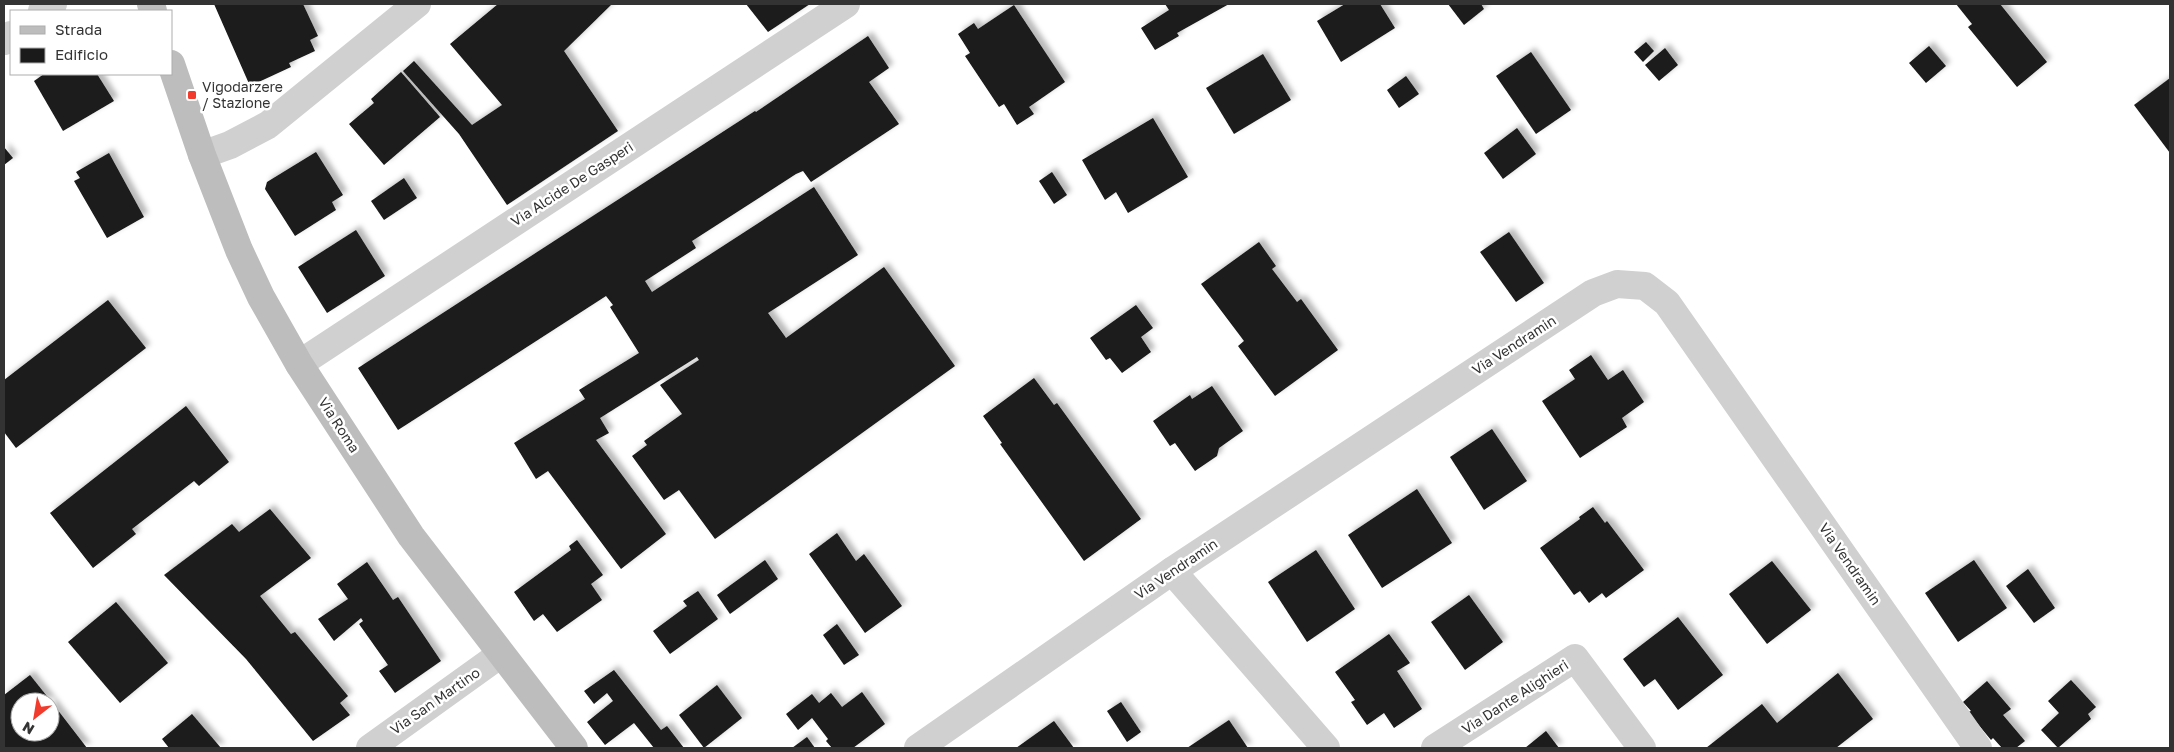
<svg xmlns="http://www.w3.org/2000/svg" width="2174" height="752" viewBox="0 0 2174 752" font-family="'Golos Text',sans-serif">
<style>
.building{fill:#1a1a1a;fill-rule:evenodd;filter:url(#shadow)}
.lines{fill:none;stroke-linecap:round;stroke-linejoin:round}
.minor{stroke:#d0d0d0;stroke-width:28}
.secondary{stroke:#bdbdbd;stroke-width:28}
.poi-dot{fill:#f13c2d;stroke:#fff;stroke-width:2}
.labels{text-anchor:middle;stroke-width:5;stroke-linejoin:round;paint-order:stroke}
.poi-label{font-size:14px;fill:#333;stroke:#fff;text-anchor:start}
.street-label{font-size:14px;fill:#333;stroke:#fff}
</style>
<defs>
<filter id="shadow"><feDropShadow dx="4.5" dy="-4.5" stdDeviation="2.5" flood-color="#0004"/></filter>
</defs>
<rect width="100%" height="100%" fill="#fff"/>
<g class="building">
<polygon points="214,4 303,4 318,36 310,40 315,51 289,63 291,67 250,86"/>
<polygon points="498,4 612,4 564,51 618,131 507,205 459,134 403,71 414,61 472,125 502,105 450,44"/>
<polygon points="746,4 810,4 768,32"/>
<polygon points="1165,4 1229,4 1177,33 1179,36 1155,50 1141,28 1169,10"/>
<polygon points="1345,4 1380,4 1395,28 1341,62 1317,21"/>
<polygon points="1448,4 1481,4 1484,9 1464,25"/>
<polygon points="1956,4 2000,4 2047,62 2017,87 1968,27 1972,24"/>
<polygon points="1014,5 1065,82 1029,107 1034,114 1017,125 1004,104 999,107 965,56 970,53 958,34 974,23 978,29"/>
<polygon points="868,36 889,68 869,82 899,124 811,182 803,171 796,174 692,241 696,248 645,281 652,292 814,187 858,255 768,313 784,335 786,338 884,267 955,366 715,539 679,490 664,500 632,456 647,445 644,441 682,414 660,385 699,360 697,357 600,418 609,433 596,440 666,534 621,569 548,471 536,479 514,443 585,399 579,390 639,353 610,307 613,305 606,296 398,430 358,368 755,111 756,112"/>
<polygon points="1646,42 1654,51 1643,62 1634,52"/>
<polygon points="1929,46 1946,66 1926,83 1909,63"/>
<polygon points="1665,48 1678,65 1659,81 1645,65"/>
<polygon points="1531,52 1571,110 1536,134 1496,76"/>
<polygon points="1263,54 1291,100 1234,134 1206,88"/>
<polygon points="401,72 440,117 384,165 349,124 374,103 371,99"/>
<polygon points="44,74 97,74 114,101 63,131 34,81"/>
<polygon points="1406,76 1419,94 1399,108 1387,90"/>
<polygon points="2170,78 2170,153 2134,105"/>
<polygon points="1153,118 1188,177 1128,213 1116,192 1105,200 1082,160"/>
<polygon points="1517,128 1536,154 1503,179 1484,153"/>
<polygon points="4,147 13,158 4,165"/>
<polygon points="316,152 343,195 332,202 336,210 295,236 265,189 267,182"/>
<polygon points="109,153 144,217 107,238 74,181 80,178 76,172"/>
<polygon points="1052,172 1067,195 1054,204 1039,181"/>
<polygon points="404,178 417,198 384,220 371,201"/>
<polygon points="356,230 385,276 327,313 298,267"/>
<polygon points="1509,232 1544,283 1516,302 1480,252"/>
<polygon points="1259,242 1276,266 1272,269 1297,302 1301,299 1338,350 1275,396 1238,346 1244,341 1201,284"/>
<polygon points="108,300 146,348 16,448 4,432 4,380"/>
<polygon points="1136,305 1153,328 1141,337 1151,352 1122,373 1110,358 1106,360 1090,338"/>
<polygon points="1591,355 1608,380 1623,370 1644,402 1622,418 1627,427 1580,458 1542,401 1575,379 1569,370"/>
<polygon points="1034,378 1054,405 1057,403 1141,519 1084,561 1000,444 1002,443 983,416"/>
<polygon points="1212,386 1243,431 1219,448 1217,456 1195,471 1175,443 1170,446 1153,421 1190,395 1192,399"/>
<polygon points="186,406 229,462 199,486 194,481 132,529 136,534 93,568 50,513"/>
<polygon points="1492,429 1527,481 1484,510 1450,457"/>
<polygon points="1417,489 1452,543 1382,588 1348,535"/>
<polygon points="1593,507 1605,523 1607,521 1644,570 1606,598 1602,593 1589,603 1580,591 1574,595 1540,548 1580,519 1579,517"/>
<polygon points="270,509 311,558 260,596 291,634 295,632 348,696 340,703 350,715 313,741 246,659 164,575 232,524 239,532"/>
<polygon points="837,533 856,561 864,554 902,606 865,633 809,554"/>
<polygon points="577,540 603,575 591,584 602,600 557,632 543,614 534,621 514,592 571,550 569,546"/>
<polygon points="1316,550 1355,609 1307,642 1268,582"/>
<polygon points="765,560 778,579 730,614 717,595"/>
<polygon points="1974,560 2007,608 1958,642 1925,593"/>
<polygon points="1772,561 1811,610 1767,644 1729,594"/>
<polygon points="367,562 393,600 398,597 441,661 395,693 379,671 388,665 359,624 363,621 361,618 334,641 318,619 348,599 337,584"/>
<polygon points="2028,569 2055,608 2034,623 2006,586"/>
<polygon points="698,591 718,619 670,654 653,631 687,606 683,601"/>
<polygon points="1469,595 1503,642 1465,670 1431,622"/>
<polygon points="116,602 168,663 120,703 68,642"/>
<polygon points="1678,617 1723,675 1678,710 1655,679 1644,687 1623,659"/>
<polygon points="837,624 859,655 844,665 823,635"/>
<polygon points="1389,634 1410,663 1397,671 1422,709 1394,728 1384,713 1367,725 1351,702 1355,700 1335,672"/>
<polygon points="614,670 661,730 667,726 684,748 654,748 634,723 605,745 587,722 613,701 607,693 594,704 584,691"/>
<polygon points="1838,673 1873,719 1836,748 1706,748 1762,704 1777,723"/>
<path d="M30 675 50 700 87 748H4V695ZM20 702H50V732H20Z"/>
<polygon points="2071,680 2096,707 2088,714 2091,719 2058,748 2041,730 2059,713 2048,701"/>
<polygon points="1987,681 2011,709 2003,715 2025,741 2016,748 2002,748 1993,738 1991,740 1968,712 1971,711 1963,702"/>
<polygon points="717,685 742,718 704,748 679,715"/>
<polygon points="862,692 885,724 853,748 832,748 826,741 828,739 812,718 798,730 786,714 812,694 819,703 831,693 842,707"/>
<polygon points="1121,702 1141,732 1127,742 1107,711"/>
<polygon points="192,714 221,748 169,748 162,739"/>
<polygon points="1229,720 1248,748 1187,748"/>
<polygon points="1054,721 1074,748 1016,748"/>
<polygon points="1546,731 1559,748 1525,748"/>
<polygon points="807,737 815,748 792,748"/>
</g>
<g class="lines">
<g class="minor">
<polyline points="42,11 53,4"/>
<polyline points="4,41 11,35"/>
<polyline points="202,155 230,145 268,125 417,4"/>
<polyline points="299,364 846,4"/>
<polyline points="1172,571 1326,748"/>
<polyline points="370,748 501,654"/>
<polyline points="918,748 1172,571 1593,293 1617,284 1645,286 1667,303 1978,748"/>
<polyline points="1435,748 1575,658 1642,748"/>
</g>
<g class="secondary">
<polyline points="151,4 153,11"/>
<polyline points="171,64 202,155 239,250 261,297 299,364 411,536 574,748"/>
</g>
</g>
<rect class="poi-dot" x="187" y="90" width="10" height="10" rx="2.5"/>
<g class="labels">
<g class="poi-label">
<text x="202" y="92">Vigodarzere<tspan x="202" dy="16">/ Stazione</tspan></text>
</g>
<g class="street-label">
<text transform="translate(572 184) rotate(-33)" y="5">Via Alcide De Gasperi</text>
<text transform="translate(1514 345) rotate(-33)" y="5">Via Vendramin</text>
<text transform="translate(339 425) rotate(57)" y="5">Via Roma</text>
<text transform="translate(1850 564) rotate(55)" y="5">Via Vendramin</text>
<text transform="translate(1176 569) rotate(-34)" y="5">Via Vendramin</text>
<text transform="translate(1515 697) rotate(-33)" y="5">Via Dante Alighieri</text>
<text transform="translate(435 701) rotate(-35)" y="5">Via San Martino</text>
</g>
</g>
<rect width="2174" height="752" fill="none" stroke="#333333" stroke-width="10"/>
<rect x="10" y="10" width="162" height="65" fill="#ffffff" stroke="#adadad"/>
<rect x="20" y="26" width="25" height="8" fill="#bdbdbd" stroke="#adadad"/>
<text x="55" y="35" font-size="15" fill="#333333">Strada</text>
<rect x="20" y="48" width="25" height="15" fill="#1a1a1a" stroke="#adadad"/>
<text x="55" y="60" font-size="15" fill="#333333">Edificio</text>
<g transform="translate(35 717) rotate(211)"><circle r="24" fill="#ffffff" stroke="#adadad"/>
<path d="M0-4L9 19L0 12L-9 19Z" fill="#f13c2d"/>
<text y="-8" font-size="14" font-weight="bold" text-anchor="middle" fill="#333333">N</text>
</g>
</svg>
